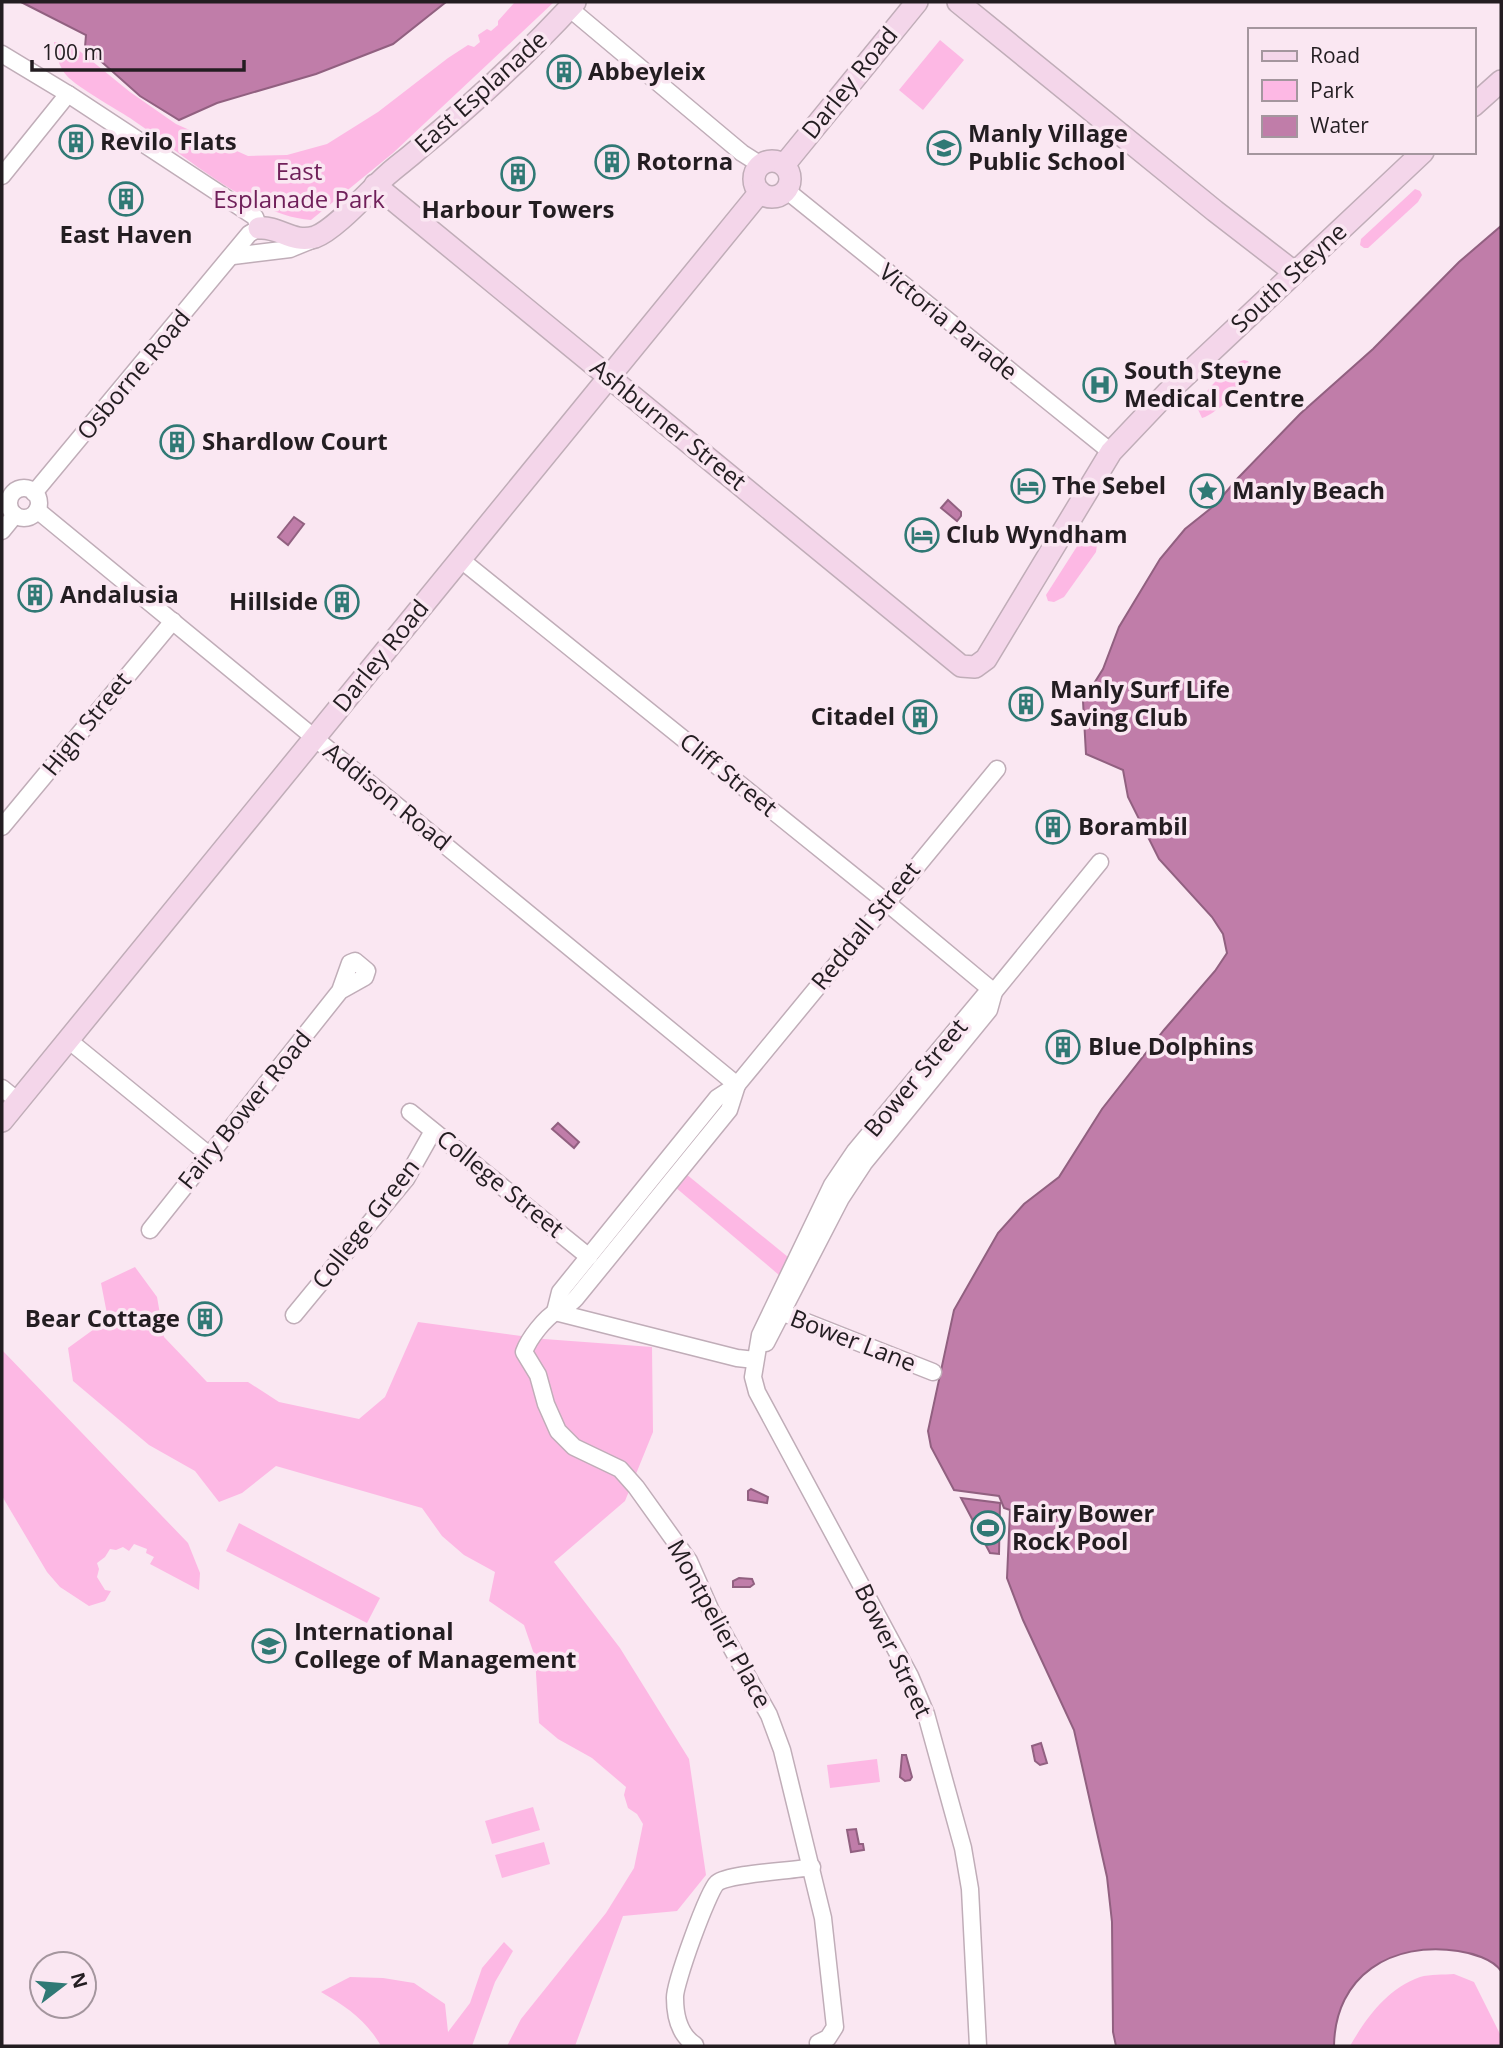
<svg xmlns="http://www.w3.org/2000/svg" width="1503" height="2048" viewBox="0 0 1503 2048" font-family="'Open Sans',sans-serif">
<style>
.green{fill:#fdb8e4}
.water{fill:#c07da9;stroke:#916080;stroke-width:2}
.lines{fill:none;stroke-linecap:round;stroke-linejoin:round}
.street-casing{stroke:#c0adb8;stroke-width:19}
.secondary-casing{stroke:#c0adb8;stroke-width:24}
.street{stroke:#fff;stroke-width:16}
.secondary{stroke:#f4d6ea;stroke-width:21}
.labels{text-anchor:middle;stroke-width:7;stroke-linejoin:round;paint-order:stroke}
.poi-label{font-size:24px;font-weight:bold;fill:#231d21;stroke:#fae7f2;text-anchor:start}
.street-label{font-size:24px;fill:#231d21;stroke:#fae7f2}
.park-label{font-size:24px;fill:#70205a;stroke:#fae7f2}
</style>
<rect width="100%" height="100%" fill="#fae7f2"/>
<g class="green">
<path d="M515 2H554L393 153 311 220C252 216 180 152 130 118 116 109 77 87 67 76 59 67 55 53 54 42L71 44 130 92 176 124 248 156 287 155 327 144 378 112 448 58 468 45 474 47 480 42 478 35 487 29 491 31 498 25V21Z"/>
<polygon points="940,40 964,60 923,110 899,90"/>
<polygon points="1415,189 1420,191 1422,195 1418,202 1368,248 1364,248 1360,245 1361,239"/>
<path d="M1244 360 1248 361 1252 368C1248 383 1217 414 1202 418L1196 405C1206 392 1228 364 1244 360Z"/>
<polygon points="1089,535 1093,536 1097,545 1096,552 1064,597 1054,602 1048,601 1046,595 1083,537"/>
<polygon points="686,1174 788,1257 779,1275 675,1187"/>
<polygon points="135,1267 157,1297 164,1337 207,1382 248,1382 279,1402 359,1419 385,1397 418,1322 544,1339 652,1347 653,1432 625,1501 554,1562 620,1648 689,1759 706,1875 677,1911 623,1916 575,2046 507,2046 521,2019 606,1913 634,1868 643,1824 637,1814 628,1808 624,1795 626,1787 592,1758 558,1739 539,1723 535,1657 524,1625 489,1601 495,1572 464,1555 442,1536 422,1508 276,1466 242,1493 219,1502 195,1471 149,1445 73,1381 68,1348 108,1319 101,1283"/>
<polygon points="2,1350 188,1543 200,1573 199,1590 150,1564 154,1557 146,1553 147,1549 134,1544 129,1551 123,1547 116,1550 110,1549 105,1557 97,1563 99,1569 97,1577 105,1590 111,1591 105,1601 89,1606 60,1587 47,1572 2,1496"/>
<polygon points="239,1523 380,1598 367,1623 226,1551"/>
<polygon points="877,1759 880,1782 830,1788 827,1765"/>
<polygon points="533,1807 540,1830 492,1844 485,1821"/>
<polygon points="544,1842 550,1864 502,1878 495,1855"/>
<path d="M504 1942 513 1951 495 1982 472 2046H381C366 2020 347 2007 321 1992L350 1977 383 1978 414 1983 445 2004 448 2032 470 2003 482 1968Z"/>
<path d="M1454 1974 1474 1982 1501 2036V2046H1350C1366 2018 1388 1988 1420 1977 1430 1974 1444 1975 1454 1974Z"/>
</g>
<g class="water">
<polygon points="21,2 446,2 393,44 316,74 217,103 179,120 140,96 85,47 86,35"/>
<path d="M1501 226V1971C1493 1959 1472 1953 1458 1951 1392 1941 1335 1975 1334 2046H1116L1113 2032 1112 1922 1107 1877 1074 1730 1023 1620 1007 1578 1010 1510 1004 1508 999 1496 954 1490 931 1447 928 1431 954 1310 998 1233 1024 1204 1059 1177 1102 1109 1164 1030 1215 971 1227 953 1223 934 1212 917 1159 859 1128 797 1123 770 1086 754 1083 701 1103 669 1119 627 1160 559 1185 529 1215 505 1238 478 1300 414 1373 349 1459 262Z"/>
<polygon points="948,500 961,512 961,516 957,521 941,508"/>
<polygon points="294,517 304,524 288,545 278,537"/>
<polygon points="558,1123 579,1142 574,1148 552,1129"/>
<polygon points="751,1489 768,1497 767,1503 748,1500 748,1491"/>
<polygon points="961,1498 1000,1503 999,1554 990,1553"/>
<polygon points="739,1578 752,1579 754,1584 750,1587 733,1587 733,1581"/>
<polygon points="1041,1743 1047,1763 1040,1765 1035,1761 1032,1746"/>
<polygon points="902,1755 906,1755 912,1777 910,1780 905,1781 900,1777"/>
<polygon points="856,1829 859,1844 863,1844 864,1850 851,1852 847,1830"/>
</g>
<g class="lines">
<defs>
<g id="street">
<polyline points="569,8 742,153 761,165"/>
<polyline points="2,54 68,94 255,217 259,228 249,234 34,493"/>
<polyline points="2,176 68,94"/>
<polyline points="786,190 1111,452"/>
<polyline points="233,256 290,249 312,240"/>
<circle cx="24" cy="503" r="15"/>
<polyline points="37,510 737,1085"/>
<polyline points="2,531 15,515"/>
<polyline points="460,559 886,902 994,992"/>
<polyline points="2,827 173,621"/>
<polyline points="67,1039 209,1155"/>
<path d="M737 1085 729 1110 576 1298C570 1305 565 1306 557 1311 545 1318 529 1338 524 1352L538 1375 546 1404 558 1431 574 1447 620 1469 636 1487 689 1561 711 1611 769 1715 782 1750 823 1918 835 2027 828 2038 818 2043"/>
<polyline points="2,1088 18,1101"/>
<polyline points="410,1112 589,1257"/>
<polyline points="150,1230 340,991 350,963 355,961 367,971 365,977 340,991"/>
<polyline points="776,1310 933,1372"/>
<polyline points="555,1312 560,1292 717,1098 737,1085 997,769"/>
<polyline points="555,1312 737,1358 755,1360"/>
<polyline points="294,1315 406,1179 433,1131"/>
<polyline points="766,1343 841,1198 864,1163 989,1010 994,992 1100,862"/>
<path d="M695 2045C680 2035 675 2017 675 1998 674 1985 708 1891 717 1883 730 1873 792 1871 812 1867"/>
<polyline points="978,2046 970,1889 963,1848 926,1714 910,1676 757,1392 753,1377 760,1335 832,1185 855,1151 984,996 994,992"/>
</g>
<g id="secondary">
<polyline points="958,2 1215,211 1294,272"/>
<polyline points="1473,106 1501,81"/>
<circle cx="772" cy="179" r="18"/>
<polyline points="784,165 917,2"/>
<polyline points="375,185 961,666 975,667 986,659 1111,452 1167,393 1423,152"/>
<path d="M259 228C279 226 293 244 315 237 335 230 370 190 387 175 397 166 407 159 416 151 472 105 526 55 575 2"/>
<polyline points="2,1121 760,192"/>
</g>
</defs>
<use href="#street" class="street-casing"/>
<use href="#secondary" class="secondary-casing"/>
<use href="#street" class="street"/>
<use href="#secondary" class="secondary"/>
</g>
<defs>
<symbol id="building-ring" viewBox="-11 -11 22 22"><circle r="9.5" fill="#fae7f2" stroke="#307975" stroke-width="1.5"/><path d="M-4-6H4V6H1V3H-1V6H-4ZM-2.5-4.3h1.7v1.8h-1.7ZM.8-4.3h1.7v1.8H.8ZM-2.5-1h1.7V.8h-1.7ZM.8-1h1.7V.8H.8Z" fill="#307975"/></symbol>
<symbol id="school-ring" viewBox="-11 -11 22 22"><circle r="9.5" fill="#fae7f2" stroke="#307975" stroke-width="1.5"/><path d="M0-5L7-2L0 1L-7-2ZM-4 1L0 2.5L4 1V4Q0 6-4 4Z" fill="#307975"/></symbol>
<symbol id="hospital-ring" viewBox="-11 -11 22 22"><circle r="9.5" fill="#fae7f2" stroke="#307975" stroke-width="1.5"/><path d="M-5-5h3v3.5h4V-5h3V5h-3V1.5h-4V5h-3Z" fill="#307975"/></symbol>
<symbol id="hotel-ring" viewBox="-11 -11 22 22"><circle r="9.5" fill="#fae7f2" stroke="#307975" stroke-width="1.5"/><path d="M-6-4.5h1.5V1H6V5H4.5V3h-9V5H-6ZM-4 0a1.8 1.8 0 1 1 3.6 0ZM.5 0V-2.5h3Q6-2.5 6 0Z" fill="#307975"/></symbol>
<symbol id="sight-ring" viewBox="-11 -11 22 22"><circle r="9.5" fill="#fae7f2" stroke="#307975" stroke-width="1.5"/><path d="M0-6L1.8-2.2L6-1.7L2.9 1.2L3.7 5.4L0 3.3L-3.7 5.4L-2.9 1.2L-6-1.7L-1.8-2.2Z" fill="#307975"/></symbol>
<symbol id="stadium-ring" viewBox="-11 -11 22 22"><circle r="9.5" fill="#fae7f2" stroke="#307975" stroke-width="1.5"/><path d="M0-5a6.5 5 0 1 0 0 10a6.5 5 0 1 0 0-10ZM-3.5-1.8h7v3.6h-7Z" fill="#307975"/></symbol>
<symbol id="university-ring" viewBox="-11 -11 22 22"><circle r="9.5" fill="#fae7f2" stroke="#307975" stroke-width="1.5"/><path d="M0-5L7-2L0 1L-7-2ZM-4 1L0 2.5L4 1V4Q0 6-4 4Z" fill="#307975"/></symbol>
</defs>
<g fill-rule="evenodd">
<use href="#building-ring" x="545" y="53" width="38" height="38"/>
<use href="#building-ring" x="57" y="123" width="38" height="38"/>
<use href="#school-ring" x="925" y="129" width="38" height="38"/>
<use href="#building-ring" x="593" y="143" width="38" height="38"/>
<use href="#building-ring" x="499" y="155" width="38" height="38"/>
<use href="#building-ring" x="107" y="180" width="38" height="38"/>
<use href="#hospital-ring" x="1081" y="366" width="38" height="38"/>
<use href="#building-ring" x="158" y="423" width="38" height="38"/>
<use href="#hotel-ring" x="1009" y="467" width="38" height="38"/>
<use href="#sight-ring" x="1188" y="472" width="38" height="38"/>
<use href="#hotel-ring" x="903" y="516" width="38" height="38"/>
<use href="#building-ring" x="16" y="576" width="38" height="38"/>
<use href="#building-ring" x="323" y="583" width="38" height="38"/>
<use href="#building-ring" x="1007" y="685" width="38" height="38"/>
<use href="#building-ring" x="901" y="698" width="38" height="38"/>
<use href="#building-ring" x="1034" y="808" width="38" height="38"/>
<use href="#building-ring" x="1044" y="1028" width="38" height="38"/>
<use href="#building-ring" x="186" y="1300" width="38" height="38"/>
<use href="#stadium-ring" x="969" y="1509" width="38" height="38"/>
<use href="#university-ring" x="250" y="1627" width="38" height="38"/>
</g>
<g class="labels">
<g class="poi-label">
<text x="588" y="80">Abbeyleix</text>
<text x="968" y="142">Manly Village<tspan x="968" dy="28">Public School</tspan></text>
<text x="100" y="150">Revilo Flats</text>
<text x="636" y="170">Rotorna</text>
<text x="518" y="218" text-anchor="middle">Harbour Towers</text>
<text x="126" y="243" text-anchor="middle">East Haven</text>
<text x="1124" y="379">South Steyne<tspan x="1124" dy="28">Medical Centre</tspan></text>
<text x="202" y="450">Shardlow Court</text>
<text x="1052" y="494">The Sebel</text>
<text x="1232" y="499">Manly Beach</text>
<text x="946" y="543">Club Wyndham</text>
<text x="60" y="603">Andalusia</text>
<text x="318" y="610" text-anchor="end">Hillside</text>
<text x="1050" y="698">Manly Surf Life<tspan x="1050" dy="28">Saving Club</tspan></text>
<text x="895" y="725" text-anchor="end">Citadel</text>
<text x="1078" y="835">Borambil</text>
<text x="1088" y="1055">Blue Dolphins</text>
<text x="180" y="1327" text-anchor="end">Bear Cottage</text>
<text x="1012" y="1522">Fairy Bower<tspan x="1012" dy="28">Rock Pool</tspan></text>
<text x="294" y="1640">International<tspan x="294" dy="28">College of Management</tspan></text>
</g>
<g class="street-label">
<text transform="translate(850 83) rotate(-51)" y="8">Darley Road</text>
<text transform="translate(481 92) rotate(-42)" y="8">East Esplanade</text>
<text transform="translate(1289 278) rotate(-43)" y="8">South Steyne</text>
<text transform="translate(948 322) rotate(39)" y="8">Victoria Parade</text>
<text transform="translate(134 375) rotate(-50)" y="8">Osborne Road</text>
<text transform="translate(668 425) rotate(39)" y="8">Ashburner Street</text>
<text transform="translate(381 656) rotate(-51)" y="8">Darley Road</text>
<text transform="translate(87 724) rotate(-51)" y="8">High Street</text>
<text transform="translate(728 775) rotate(39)" y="8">Cliff Street</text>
<text transform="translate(387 797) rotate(39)" y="8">Addison Road</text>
<text transform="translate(866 926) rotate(-51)" y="8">Reddall Street</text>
<text transform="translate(916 1078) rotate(-50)" y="8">Bower Street</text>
<text transform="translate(245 1110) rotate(-51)" y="8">Fairy Bower Road</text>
<text transform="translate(500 1184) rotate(39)" y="8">College Street</text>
<text transform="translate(366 1224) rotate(-52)" y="8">College Green</text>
<text transform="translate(853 1341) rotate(21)" y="8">Bower Lane</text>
<text transform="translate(719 1624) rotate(61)" y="8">Montpelier Place</text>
<text transform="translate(893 1651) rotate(64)" y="8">Bower Street</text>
</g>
<g class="park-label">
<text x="299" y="180">East<tspan x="299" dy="28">Esplanade Park</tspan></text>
</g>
</g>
<rect width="1503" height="2048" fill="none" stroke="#231d21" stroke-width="7"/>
<rect x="1248" y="28" width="228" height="126" fill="#fae7f2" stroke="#a4969e" stroke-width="2"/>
<rect x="1262" y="51" width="35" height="10" fill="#f4d6ea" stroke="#a4969e" stroke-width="2"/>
<text x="1310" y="63" font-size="21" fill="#231d21">Road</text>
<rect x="1262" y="80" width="35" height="21" fill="#fdb8e4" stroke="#a4969e" stroke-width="2"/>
<text x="1310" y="98" font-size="21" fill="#231d21">Park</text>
<rect x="1262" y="116" width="35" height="21" fill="#c07da9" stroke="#a4969e" stroke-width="2"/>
<text x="1310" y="133" font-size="21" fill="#231d21">Water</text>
<g transform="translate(63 1985) rotate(74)"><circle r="33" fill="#fae7f2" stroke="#a4969e" stroke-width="2"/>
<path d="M0-5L12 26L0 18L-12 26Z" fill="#307975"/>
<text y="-10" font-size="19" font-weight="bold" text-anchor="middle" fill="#231d21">N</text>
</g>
<path d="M32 60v10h212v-10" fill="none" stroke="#231d21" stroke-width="3.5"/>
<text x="42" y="60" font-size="21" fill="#231d21" stroke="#fae7f2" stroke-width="5" paint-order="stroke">100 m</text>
</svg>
